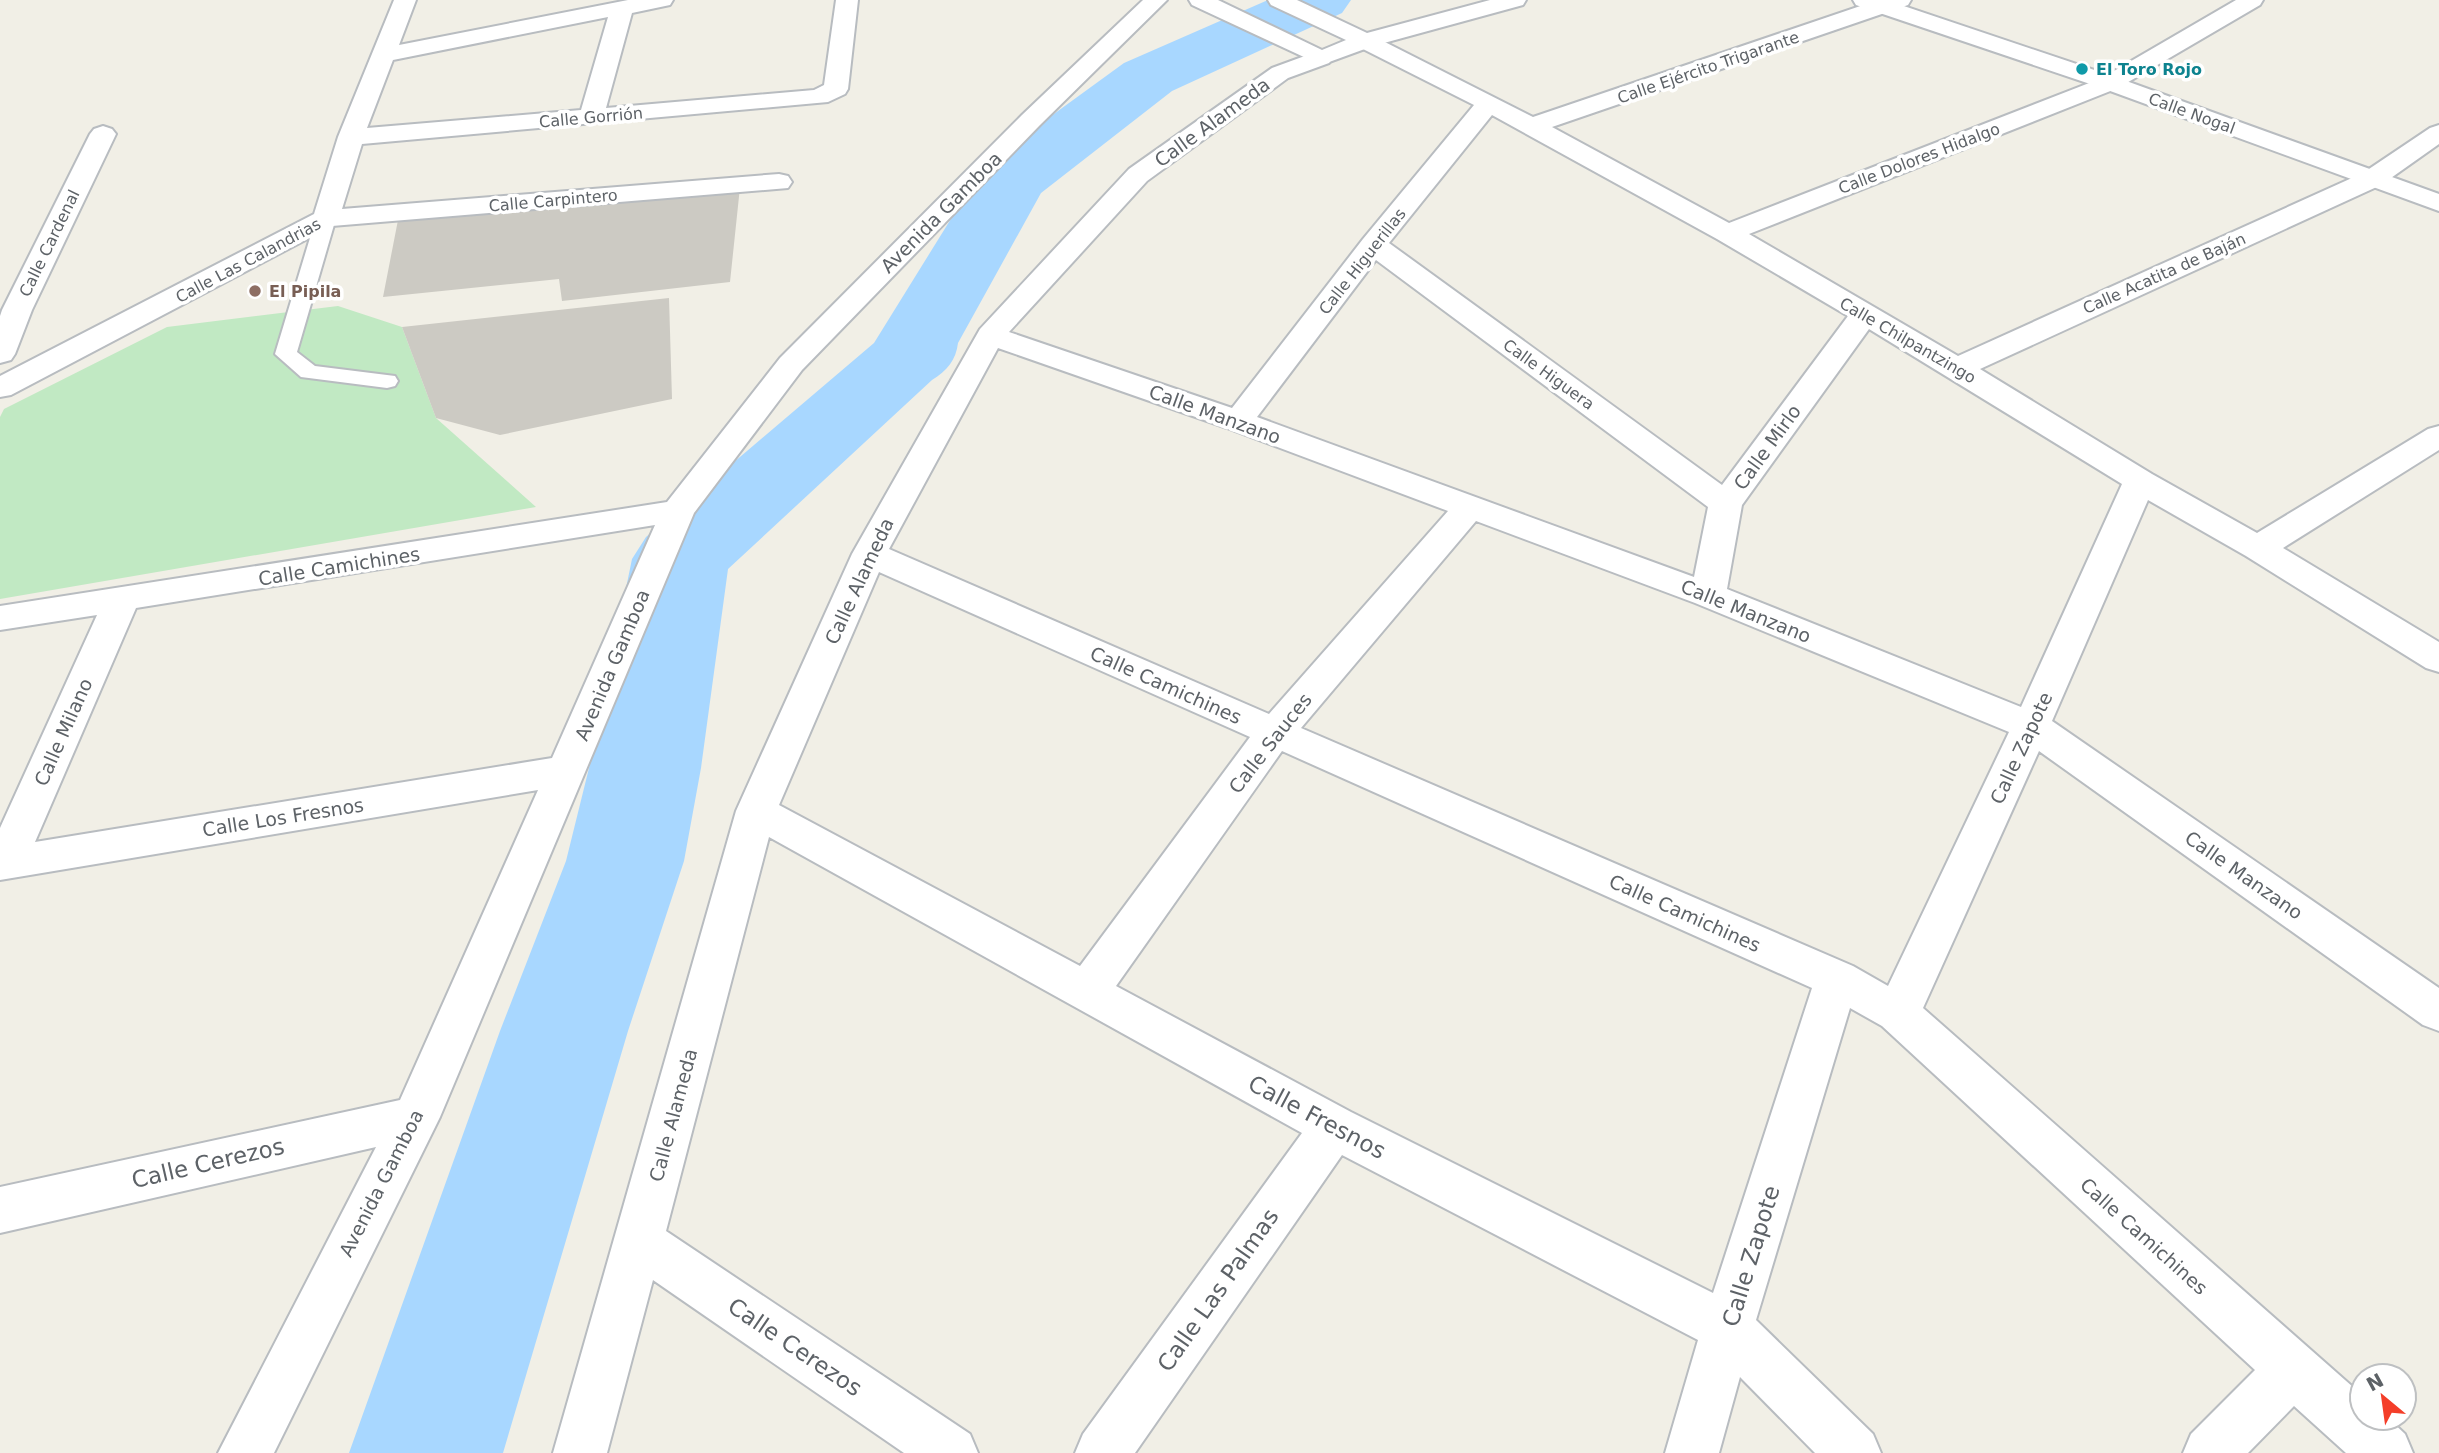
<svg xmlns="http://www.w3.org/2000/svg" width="2439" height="1453" viewBox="0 0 2439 1453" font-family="'DejaVu Sans',sans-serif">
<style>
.green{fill:#c1e9c3}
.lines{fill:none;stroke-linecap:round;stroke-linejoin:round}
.river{fill:#a8d7ff;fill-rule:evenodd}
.building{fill:#cccac3}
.service-casing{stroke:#b8bcc0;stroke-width:4}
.minor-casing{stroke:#b8bcc0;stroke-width:4}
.tertiary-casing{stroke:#b8bcc0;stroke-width:4}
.service{fill:#fff;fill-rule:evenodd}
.minor{fill:#fff;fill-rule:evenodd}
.tertiary{fill:#fff;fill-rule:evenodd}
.culture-dot{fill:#0f9aa8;stroke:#fff;stroke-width:2.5}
.education-dot{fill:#8d6e63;stroke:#fff;stroke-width:2.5}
.labels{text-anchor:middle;stroke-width:7;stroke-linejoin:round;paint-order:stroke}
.far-street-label{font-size:16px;fill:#5d6267;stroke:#fff}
.far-culture-label{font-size:16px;font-weight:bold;fill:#0d838f;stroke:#fff;text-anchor:start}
.far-education-label{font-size:16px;font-weight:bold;fill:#785e54;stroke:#fff;text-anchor:start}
.street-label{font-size:19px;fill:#5d6267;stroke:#fff}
.near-street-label{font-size:23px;fill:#5d6267;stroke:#fff}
</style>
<rect width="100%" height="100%" fill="#f1efe6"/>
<polygon class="green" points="338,306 402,327 436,418 536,507 0,599 0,417 4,409 167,327"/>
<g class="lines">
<path class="river" d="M1268 0H1351L1342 13 1172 91 1041 193 958 343C956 360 947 371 932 380L728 569 701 768 684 861 628 1031 503 1453H349L500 1031 566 861 589 768 632 559 646 537 874 343 985 164 1124 63Z"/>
</g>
<g class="building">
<polygon points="740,187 730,282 562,301 559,279 383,297 398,220"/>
<polygon points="669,298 672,399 500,435 436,418 402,327"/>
</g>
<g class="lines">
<defs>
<polygon id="service" points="326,212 336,218 297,352 315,366 395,376 398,381 395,386 387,388 301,377 275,354 316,218"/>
<g id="minor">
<path d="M394 0H416L399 45 628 0H673L670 5 632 13 606 108 814 90 824 85 836 0H858L848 89 845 94 828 102 362 144 342 209 779 174 788 176 792 182 788 188 332 226 11 395 0 397V376L314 214 338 137ZM608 17 581 110 367 128 393 60Z"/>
<path d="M1143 0H1167L1040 125 802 370 694 513 440 1117 274 1453H218L376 1147 0 1233V1187L400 1100 538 790 0 880V828L97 615 0 630V606L667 502 780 358 1022 115ZM655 525 552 758 35 842 136 608Z"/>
<path d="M1878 0H1911L1908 5 1552 127 1729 223 2102 78 2236 0H2263L2260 5 2118 88 1749 234 1958 356 2363 173 2430 128 2439 125V144L2381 185 1980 369 2152 474 2257 533 2428 429 2439 426V450L2283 548 2439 642V672L2426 668 2246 556 2148 500 2052 721 2439 988V1031L2423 1025 2039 751 1923 1008 2362 1395V1418H2388L2405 1434 2413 1453H2346L2294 1406 2248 1453H2183L2191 1434 2255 1370 1882 1026 1850 1008 1756 1320 1873 1434 1881 1453H1815L1740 1377 1719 1453H1665L1698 1340 1342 1155 1135 1453H1075L1083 1434 1302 1133 769 837 666 1231 970 1434 978 1453H904L653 1280 607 1453H553L736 811 852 554 980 329 1129 169 1272 68 1313 53H1329L1333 58 1329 63 1288 78 1147 181 1009 332 1232 408 1363 239 1474 105 1357 46 1353 41 1357 36H1373L1533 117ZM1492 115 1717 239 1848 316 1722 485 1389 243ZM1376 260 1708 507 1694 577 1257 417ZM1869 329 2122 484 2021 707 1727 589 1742 505ZM998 348 1227 428 1448 511 1269 714 889 549ZM1476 521 1695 603 2009 732 1888 986 1853 966 1301 728ZM879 572 1250 737 1080 966 779 805ZM1282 751 1812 988 1713 1293 1351 1112 1116 986Z"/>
<polygon points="103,126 112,129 116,134 32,310 15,354 11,360 0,363 0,316 2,310 90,134 94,129"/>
</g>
<g id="tertiary">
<polygon points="1189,0 1218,0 1322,50 1346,40 1271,5 1268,0 1297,0 1367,33 1490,0 1526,0 1523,5 1373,46 1321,65 1192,5"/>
<polygon points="1853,0 1886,0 2118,78 2439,194 2439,211 2102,88 1856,5"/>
</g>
</defs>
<use href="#service" class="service-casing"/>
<use href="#minor" class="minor-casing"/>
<use href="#tertiary" class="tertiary-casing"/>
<use href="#service" class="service"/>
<use href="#minor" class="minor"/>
<use href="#tertiary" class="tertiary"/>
</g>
<circle class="culture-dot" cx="2082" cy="69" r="7"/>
<circle class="education-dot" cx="255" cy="291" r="7"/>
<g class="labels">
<g class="far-street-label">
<text transform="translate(1708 67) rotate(-19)" y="6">Calle Ejército Trigarante</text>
<text transform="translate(2192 113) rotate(20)" y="6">Calle Nogal</text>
<text transform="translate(591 117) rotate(-5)" y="6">Calle Gorrión</text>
<text transform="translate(1919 158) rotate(-21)" y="6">Calle Dolores Hidalgo</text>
<text transform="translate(553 200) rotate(-5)" y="6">Calle Carpintero</text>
<text transform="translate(49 243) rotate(-64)" y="6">Calle Cardenal</text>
<text transform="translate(248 260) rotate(-28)" y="6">Calle Las Calandrias</text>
<text transform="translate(1362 261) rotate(-52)" y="6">Calle Higuerillas</text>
<text transform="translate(2164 273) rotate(-24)" y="6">Calle Acatita de Baján</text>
<text transform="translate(1908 340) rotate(30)" y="6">Calle Chilpantzingo</text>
<text transform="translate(1549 374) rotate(36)" y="6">Calle Higuera</text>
</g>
<g class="far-culture-label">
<text x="2096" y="75">El Toro Rojo</text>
</g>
<g class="far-education-label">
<text x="269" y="297">El Pipila</text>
</g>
<g class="street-label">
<text transform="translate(1212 122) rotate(-36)" y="7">Calle Alameda</text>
<text transform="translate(941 212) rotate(-45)" y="7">Avenida Gamboa</text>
<text transform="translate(1215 414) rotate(20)" y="7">Calle Manzano</text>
<text transform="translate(1767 447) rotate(-54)" y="7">Calle Mirlo</text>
<text transform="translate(339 566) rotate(-9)" y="7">Calle Camichines</text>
<text transform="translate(859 581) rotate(-65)" y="7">Calle Alameda</text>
<text transform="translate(1746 611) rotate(22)" y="7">Calle Manzano</text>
<text transform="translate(612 665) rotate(-67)" y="7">Avenida Gamboa</text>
<text transform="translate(1166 685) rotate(24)" y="7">Calle Camichines</text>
<text transform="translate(63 732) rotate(-66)" y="7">Calle Milano</text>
<text transform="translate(1270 743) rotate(-52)" y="7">Calle Sauces</text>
<text transform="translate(2021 748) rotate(-65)" y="7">Calle Zapote</text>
<text transform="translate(283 817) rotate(-9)" y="7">Calle Los Fresnos</text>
<text transform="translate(2244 875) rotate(35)" y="7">Calle Manzano</text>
<text transform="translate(1685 913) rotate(24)" y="7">Calle Camichines</text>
<text transform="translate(673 1115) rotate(-75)" y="7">Calle Alameda</text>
<text transform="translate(381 1183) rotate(-63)" y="7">Avenida Gamboa</text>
<text transform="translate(2144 1236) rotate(42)" y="7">Calle Camichines</text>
</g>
<g class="near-street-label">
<text transform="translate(1317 1117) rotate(28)" y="8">Calle Fresnos</text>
<text transform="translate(208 1163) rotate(-13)" y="8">Calle Cerezos</text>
<text transform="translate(1751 1256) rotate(-73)" y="8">Calle Zapote</text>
<text transform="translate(1218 1290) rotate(-55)" y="8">Calle Las Palmas</text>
<text transform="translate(795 1347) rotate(34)" y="8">Calle Cerezos</text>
</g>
</g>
<g transform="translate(2383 1397) rotate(331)"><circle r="33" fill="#ffffff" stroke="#bec0c2" stroke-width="2"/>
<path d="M0-5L12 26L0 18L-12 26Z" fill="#f43e29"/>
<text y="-10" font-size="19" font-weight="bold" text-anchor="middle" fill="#5d6267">N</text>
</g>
</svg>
